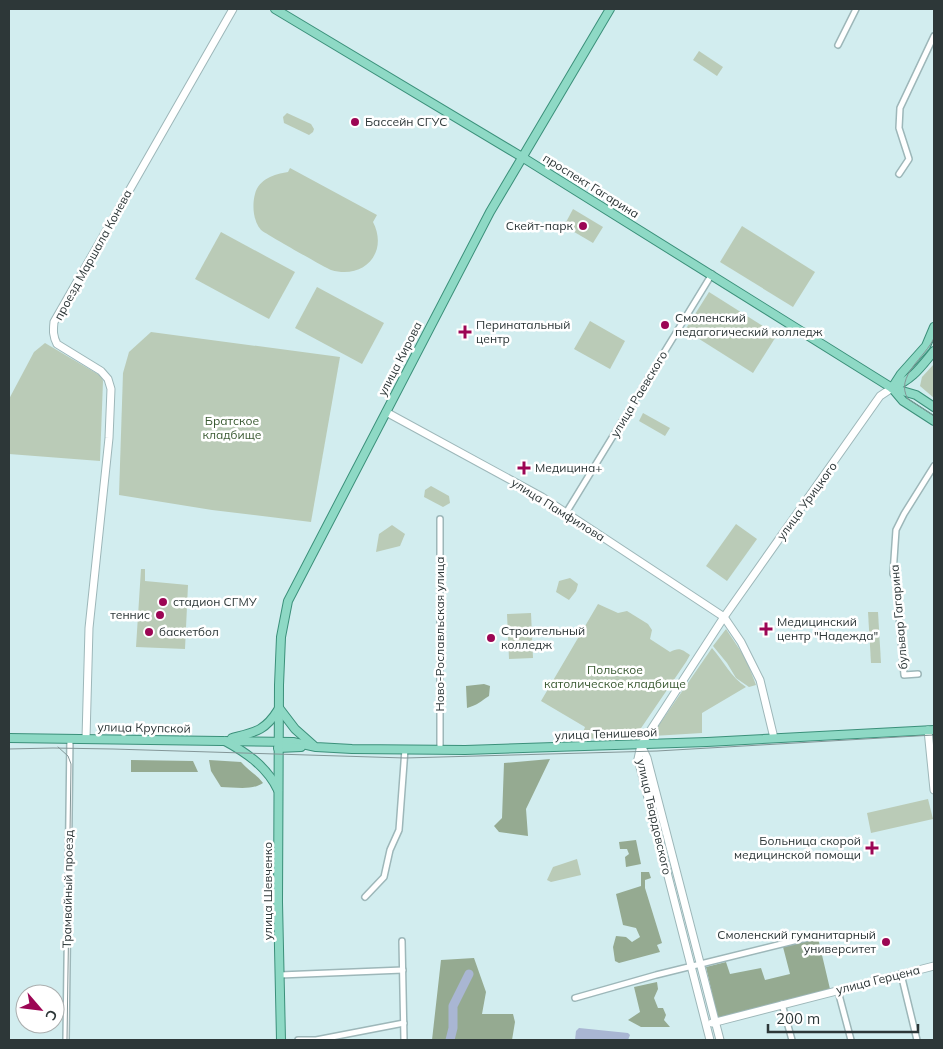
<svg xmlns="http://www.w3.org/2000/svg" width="943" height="1049" viewBox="0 0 943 1049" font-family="Mulish,sans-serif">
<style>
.green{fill:#bacbb7}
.forest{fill:#95aa91}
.water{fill:#a9b6d3}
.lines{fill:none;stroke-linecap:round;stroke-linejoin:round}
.river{stroke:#a9b6d3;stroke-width:9}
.street-casing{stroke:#9db7b9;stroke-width:8}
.secondary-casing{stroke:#9db7b9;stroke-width:9}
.primary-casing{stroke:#3b907a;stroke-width:10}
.street{stroke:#fff;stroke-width:5}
.secondary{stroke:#fff;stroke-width:7}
.primary{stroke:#8ed9c5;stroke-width:8}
.tram{stroke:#839697;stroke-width:1}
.poi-dot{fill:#9c0654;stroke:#fff;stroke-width:2}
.labels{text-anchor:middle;stroke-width:5;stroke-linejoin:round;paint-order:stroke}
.poi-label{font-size:12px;fill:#2d3738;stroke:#fff;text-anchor:start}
.street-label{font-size:12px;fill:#2d3738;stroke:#fff}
.park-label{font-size:12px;fill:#395931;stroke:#fff}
</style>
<rect width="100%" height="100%" fill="#d2edef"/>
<g class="green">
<polygon points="699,51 723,67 717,76 693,60"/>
<polygon points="287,113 311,124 314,129 313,132 309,135 284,123 283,117"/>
<path d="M290 168 377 215 373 222C389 253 363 280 331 270 324 267 266 234 261 230 253 221 252 205 255 194 259 179 274 174 288 172Z"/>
<polygon points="573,209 603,227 593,243 564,226"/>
<polygon points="742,226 815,272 793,307 720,262"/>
<polygon points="221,232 295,272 269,319 195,279"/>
<polygon points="317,287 384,323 362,364 295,328"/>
<polygon points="709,292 777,335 753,373 685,330"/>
<polygon points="590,321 625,341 610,369 574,349"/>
<polygon points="151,332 340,357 311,522 212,510 119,495 123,373 129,352"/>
<polygon points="45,343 101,376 103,381 100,461 9,454 9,399 34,352"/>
<polygon points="934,364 934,398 920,386 922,377"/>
<polygon points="643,413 670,428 665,436 639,421"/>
<polygon points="431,486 449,496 450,503 443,507 424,497 425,490"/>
<polygon points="736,524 757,539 727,581 706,566"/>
<polygon points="392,525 405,534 400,546 376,552 379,534"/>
<polygon points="141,569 145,569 145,581 188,585 185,649 136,647"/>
<polygon points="570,578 578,584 576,591 569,600 556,592 559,581"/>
<path d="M598 604 618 613 627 611 648 624 652 630 650 639 670 652C679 647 682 649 690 655L686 662 635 737 583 739 581 738 585 727 541 701Z"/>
<polygon points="868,612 878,612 881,663 871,663"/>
<polygon points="531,613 533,658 509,659 507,614"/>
<polygon points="726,629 746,659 756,685 749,687 736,678 727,663 713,646"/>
<path d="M712 648C724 662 731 677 746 687L702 713V733L653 736 654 732Z"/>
<polygon points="928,799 933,819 871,833 867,813"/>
<polygon points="577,859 581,875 551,882 547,880 553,867"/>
</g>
<g class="forest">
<path d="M484 684 490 686 489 696C481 701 478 705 467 708L466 686Z"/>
<polygon points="550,759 526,809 528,836 499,832 494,826 502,818 504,763"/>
<polygon points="131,760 193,761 198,772 131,772"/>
<path d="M209 760 241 762C248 770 257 775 263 783 252 791 233 787 221 787L211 771Z"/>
<polygon points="636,840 641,864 626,867 625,857 629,854 627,849 620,849 619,842"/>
<polygon points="641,872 649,872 651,878 645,880 645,888 662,943 657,945 660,952 619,963 615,961 613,947 616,936 626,937 632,942 640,937 636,928 623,925 616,894 641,886"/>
<polygon points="818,938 830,989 718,1020 706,967 726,962 730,974 761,968 765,980 790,974 783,947"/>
<polygon points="474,958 486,992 482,1014 513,1014 515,1022 512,1040 432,1040 441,960"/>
<polygon points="657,982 658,989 654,998 658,1008 663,1008 666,1015 664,1020 670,1027 641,1027 628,1020 640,1012 634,987"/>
</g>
<polygon class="water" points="579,1028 628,1033 630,1035 628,1040 575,1040 576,1031"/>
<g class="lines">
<polyline class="river" points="450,1040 453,1028 453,1006 469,974"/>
<defs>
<g id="street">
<polyline points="838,45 856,9"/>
<polyline points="899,174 909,159 899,128 900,108 934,36"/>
<polyline points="566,513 712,274"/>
<polyline points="440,519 440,750"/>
<polyline points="918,674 904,675 896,579 893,574 896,530 904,514 934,466"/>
<polyline points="365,897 384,877 390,850 399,830 405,749"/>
<polyline points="402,941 404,1040"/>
<polyline points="901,974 917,1040"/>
<polyline points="280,975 403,970"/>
<polyline points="838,991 851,1040"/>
<polyline points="575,998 656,975 818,935"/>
<polyline points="782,1004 792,1040"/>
<polyline points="66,1040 70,738"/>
<polyline points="298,1040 316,1040 404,1023"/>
</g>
<g id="secondary">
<polyline points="386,412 542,497 724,617 741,642 760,680 774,738"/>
<polyline points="928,730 934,790"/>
<path d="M86 738 89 628 109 438 111 389 108 379 101 371 57 344C53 336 53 331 54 322L233 9"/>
<polyline points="641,745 647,758 720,1040"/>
<polyline points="712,1023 934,966"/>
<polyline points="710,1040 638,759 641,745 724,617 880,396 892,388"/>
</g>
<g id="primary">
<polyline points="275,9 522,157 892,388 916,395 934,407"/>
<polyline points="892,388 901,374 926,346 934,327"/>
<path d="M892 388C913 379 920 368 934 351"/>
<polyline points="892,388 903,401 934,421"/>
<polyline points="279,708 295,729 313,745"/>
<polyline points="9,738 293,742 316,747 352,749 465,750 707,742 934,730"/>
<path d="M232 738C255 732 265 731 278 710"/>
<path d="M225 741C247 753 267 767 278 790"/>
<polyline points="278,748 301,747"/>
<polyline points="281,1040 278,902 279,685 281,637 288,601 490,212 610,9"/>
</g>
</defs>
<use href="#street" class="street-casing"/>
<use href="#secondary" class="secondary-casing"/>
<use href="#primary" class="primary-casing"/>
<use href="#street" class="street"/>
<use href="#secondary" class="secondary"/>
<use href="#primary" class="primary"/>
<g class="tram">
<path d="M934 338C926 357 894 376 908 399L934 416"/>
<polyline points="58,747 68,756 71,764 67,1040"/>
<polyline points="9,749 53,748 113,749 405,758 657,751 934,735"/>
</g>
</g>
<g class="poi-dot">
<circle cx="355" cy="122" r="5"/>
<circle cx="583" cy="226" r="5"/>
<circle cx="665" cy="325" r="5"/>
<path d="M462.5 324.5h5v5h5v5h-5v5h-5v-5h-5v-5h5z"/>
<path d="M521.5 460.5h5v5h5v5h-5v5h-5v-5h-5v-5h5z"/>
<circle cx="163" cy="602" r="5"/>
<circle cx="160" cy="615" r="5"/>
<path d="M763.5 621.5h5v5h5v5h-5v5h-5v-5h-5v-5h5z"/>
<circle cx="149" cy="632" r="5"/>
<circle cx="491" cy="638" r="5"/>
<path d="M869.5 840.5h5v5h5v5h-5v5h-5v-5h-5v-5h5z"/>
<circle cx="886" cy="942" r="5"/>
</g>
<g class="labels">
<g class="poi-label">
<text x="365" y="126">Бассейн СГУС</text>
<text x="573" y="230" text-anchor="end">Скейт-парк</text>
<text x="675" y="322">Смоленский<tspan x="675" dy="14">педагогический колледж</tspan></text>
<text x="476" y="329">Перинатальный<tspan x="476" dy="14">центр</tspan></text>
<text x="535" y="472">Медицина+</text>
<text x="173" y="606">стадион СГМУ</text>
<text x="150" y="619" text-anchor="end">теннис</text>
<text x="777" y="626">Медицинский<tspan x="777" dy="14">центр "Надежда"</tspan></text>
<text x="501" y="635">Строительный<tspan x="501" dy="14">колледж</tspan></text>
<text x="159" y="636">баскетбол</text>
<text x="861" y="845" text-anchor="end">Больница скорой<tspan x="861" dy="14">медицинской помощи</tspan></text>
<text x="876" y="939" text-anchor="end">Смоленский гуманитарный<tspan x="876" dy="14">университет</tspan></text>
</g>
<g class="street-label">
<text transform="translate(591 186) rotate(32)" y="4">проспект Гагарина</text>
<text transform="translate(93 255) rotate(-61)" y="4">проезд Маршала Конева</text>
<text transform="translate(400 359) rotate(-63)" y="4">улица Кирова</text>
<text transform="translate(639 394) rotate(-59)" y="4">улица Раевского</text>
<text transform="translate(807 501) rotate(-54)" y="4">улица Урицкого</text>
<text transform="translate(558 510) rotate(32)" y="4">улица Памфилова</text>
<text transform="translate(899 617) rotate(-95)" y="4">бульвар Гагарина</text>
<text transform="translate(440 634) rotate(-90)" y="4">Ново-Рославльская улица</text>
<text transform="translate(144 728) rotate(1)" y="4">улица Крупской</text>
<text transform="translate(606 734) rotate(-2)" y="4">улица Тенишевой</text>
<text transform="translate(654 817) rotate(77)" y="4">улица Твардовского</text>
<text transform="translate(68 889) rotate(-89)" y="4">Трамвайный проезд</text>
<text transform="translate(268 891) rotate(-90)" y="4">улица Шевченко</text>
<text transform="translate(878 980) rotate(-14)" y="4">улица Герцена</text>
</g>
<g class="park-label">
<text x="232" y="425">Братское<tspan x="232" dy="14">кладбище</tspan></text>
<text x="615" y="674">Польское<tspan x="615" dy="14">католическое кладбище</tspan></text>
</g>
</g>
<rect width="943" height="1049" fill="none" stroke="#2d3738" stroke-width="20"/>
<g transform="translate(40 1009) rotate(118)"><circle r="24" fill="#ffffff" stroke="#abafaf"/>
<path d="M0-4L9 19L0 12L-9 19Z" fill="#9c0654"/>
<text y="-8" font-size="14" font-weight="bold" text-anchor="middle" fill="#2d3738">С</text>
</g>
<path d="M768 1024v8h150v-8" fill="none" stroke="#2d3738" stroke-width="2.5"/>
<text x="776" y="1024" font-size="15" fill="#2d3738" stroke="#ffffff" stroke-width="4" paint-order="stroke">200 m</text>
</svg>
